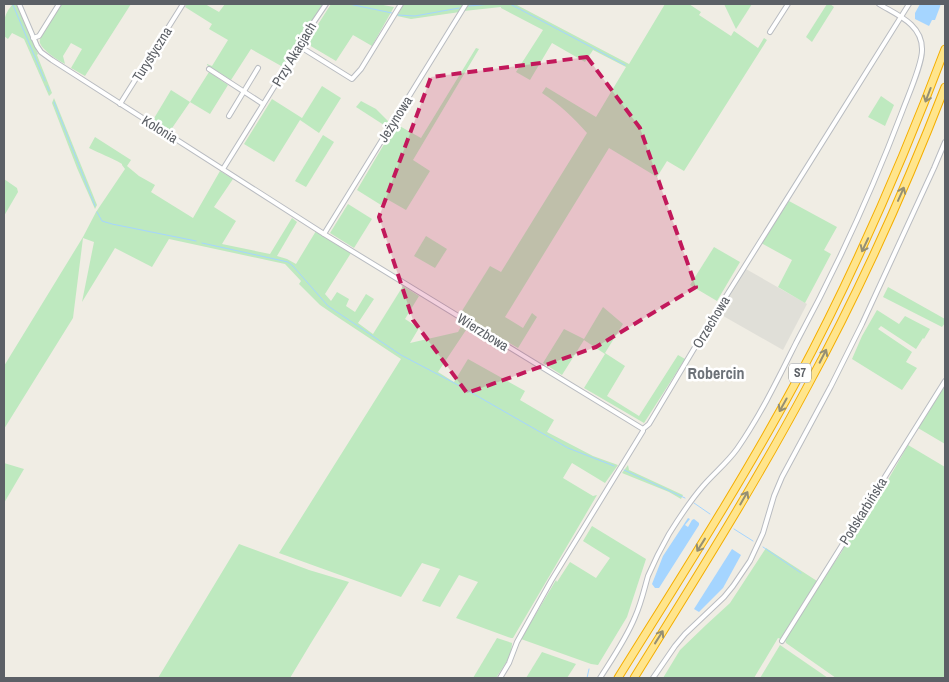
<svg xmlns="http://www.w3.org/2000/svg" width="949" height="682" viewBox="0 0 949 682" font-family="'Archivo Narrow',sans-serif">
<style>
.industrial{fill:#e0dfd8}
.green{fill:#bee9bf}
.water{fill:#a5d5ff}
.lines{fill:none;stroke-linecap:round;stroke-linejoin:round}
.stream{stroke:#a5d5ff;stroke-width:1}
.minor-casing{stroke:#b9bcc1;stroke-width:6}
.motorway-casing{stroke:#f4ae00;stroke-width:9}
.minor{stroke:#fff;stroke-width:4}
.motorway{stroke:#ffe58c;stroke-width:7}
.oneway{stroke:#958f73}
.marked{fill:#c2185b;fill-opacity:0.2;stroke:#c2185b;stroke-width:4;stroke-dasharray:10 6;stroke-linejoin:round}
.labels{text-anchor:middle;stroke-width:5;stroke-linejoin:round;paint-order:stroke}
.shield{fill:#fff;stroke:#8d9094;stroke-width:1}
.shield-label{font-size:12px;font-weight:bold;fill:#5c6066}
.street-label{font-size:14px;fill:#5c6066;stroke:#fff}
.quarter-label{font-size:16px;font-weight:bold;fill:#6d7278;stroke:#fff}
</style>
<rect width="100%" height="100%" fill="#f0ede4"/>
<polygon class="industrial" points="746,269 807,304 783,350 718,313"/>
<g class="green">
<path d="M13 4H16L38 54 37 55 52 93 49 96 24 39 12 33 8 39 4 36C4 22 3 15 13 4Z"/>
<path d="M61 4H131L85 76 71 68 82 49 71 43 63 56 65 64C59 61 42 50 40 43 38 35 56 12 61 4Z"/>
<polygon points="187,4 205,4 219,12 225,4 323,4 283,67 251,49 231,80 207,65 207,64 212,66 228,40 209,29 212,24 185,7"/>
<polygon points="331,4 378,4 394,7 372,46 353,35 336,61 309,45 308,40"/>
<polygon points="404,4 464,4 460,12 411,19 397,16"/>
<path d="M468 4H515L629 64 665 4H689L701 12 699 15 731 36 734 31 758 48 764 38 767 40 684 171 667 161 657 177 609 148 505 317 523 328 532 313 537 317 518 348 460 314 490 266 501 272 587 133C574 118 559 104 542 93L546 87 596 117 626 67 593 50 585 62 552 43 530 80 516 72 543 30 501 8V7L464 11Z"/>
<polygon points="724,4 752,4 736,29"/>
<polygon points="827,4 830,4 834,7 812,42 806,37"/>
<polygon points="476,48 479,49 413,160 430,171 406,210 385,198 381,205 357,190 396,124 421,138"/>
<polygon points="209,72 228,85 210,114 190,102 170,131 153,120 171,90 190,102"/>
<polygon points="322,86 341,98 319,133 300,120 274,162 244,144 272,99 302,118"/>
<polygon points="881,96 894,105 885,126 868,117"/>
<polygon points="54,98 97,205 95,209 77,168 52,103"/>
<polygon points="361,101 376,109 390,123 387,127 356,107"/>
<polygon points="323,135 334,142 306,187 295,181"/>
<path d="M95 137 131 160 127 166 139 176 155 185 151 192 193 218 220 171 233 179 214 207 236 221 222 244 270 254 292 218 297 222 277 256 287 259 296 264 316 231 351 253 325 294 331 301 337 292 349 299 346 306 355 312 366 294 374 299 358 323 373 334 403 286 419 296 405 319 419 328 410 343 458 332 463 323 471 328 466 330 438 372 454 382 468 359 525 391 520 400 554 420 547 432 593 456 618 465 605 483 572 463 563 478 593 496 597 495 513 638H511L456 618 478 582 459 575 440 607 422 601 440 569 422 563 401 597 279 553 401 359 339 318 320 305 299 284 301 281 285 264 169 239 152 267 115 248 82 302 94 242 83 238 73 318 4 429V366L83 237 96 212 125 169 122 165V164C111 157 100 154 89 148Z"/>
<polygon points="4,179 17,188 18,192 4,216"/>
<polygon points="789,201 837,227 824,250 831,254 805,303 778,287 792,260 761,243"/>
<polygon points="348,204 372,219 354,248 330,233"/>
<polygon points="426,236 447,249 435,268 414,256"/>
<polygon points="714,247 740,262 717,301 690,285"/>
<polygon points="888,287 945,319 945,323 942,327 883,297"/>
<polygon points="603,307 623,324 605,353 625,366 607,396 639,416 678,355 685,359 644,423 584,388 605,354 584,340 562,375 543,363 564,329 584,339"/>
<polygon points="877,310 899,324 905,316 930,329 924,339 923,338 916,349 881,326 878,329 912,352 906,362 917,368 902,390 852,359 862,336"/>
<polygon points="945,385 945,444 918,428"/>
<polygon points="908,445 945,467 945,678 836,678 786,643 785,640 816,589 841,553 851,534 877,499"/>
<polygon points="4,463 24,469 4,503"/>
<polygon points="628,465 629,470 683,495 681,499 669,492 622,473"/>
<polygon points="592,526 646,559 627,617 598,665 591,664 521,639 556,580 557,582 570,562 596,578 610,558 583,541"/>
<polygon points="239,544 309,570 349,582 311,643 290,678 158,678"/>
<polygon points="766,548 817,581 781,639 778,638 754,678 663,678 680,650 706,625 730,603"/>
<polygon points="497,638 512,643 511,655 496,678 473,678"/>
<polygon points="780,645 828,678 760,678"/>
<polygon points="542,652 576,664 567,678 526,678"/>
</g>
<g class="water">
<polygon points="920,4 941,4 935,20 932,20 929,26 915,19 915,13"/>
<polygon points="688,518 690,519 685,525 688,527 692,520 694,519 699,523 699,525 659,588 655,588 652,584 663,556"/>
<polygon points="732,549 741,555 723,588 699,612 694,609"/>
</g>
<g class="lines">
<g class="stream">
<polyline points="349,4 392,13"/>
<polyline points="510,4 625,65"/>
<polyline points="13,5 45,81"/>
<polyline points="469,6 492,4"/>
<polyline points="398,15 415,16 459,8"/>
<polyline points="47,86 49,91"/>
<polyline points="54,102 95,206"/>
<polyline points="97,212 102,221 112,224 196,241"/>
<polyline points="202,243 288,262 293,266 328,306 401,355 458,385 568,448 614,466"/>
<polyline points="624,470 685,498"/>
<polyline points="694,503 710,514"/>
<polyline points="734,529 753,541"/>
<polyline points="763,547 801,573"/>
<polyline points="587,678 589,669"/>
</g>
<defs>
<g id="minor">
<polyline points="19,4 37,46 41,52 52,60 324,234 643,429"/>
<polyline points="770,32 788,4"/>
<polyline points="33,38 39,36 59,4"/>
<polyline points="299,46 352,79 361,69 401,4"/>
<polyline points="209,69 263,104"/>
<polyline points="120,104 183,4"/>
<polyline points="229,116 258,68"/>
<polyline points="223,169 284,71 307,32 326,4"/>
<polyline points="324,234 466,4"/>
<polyline points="782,641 945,381"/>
<polyline points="500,678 509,663 517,642 551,581 643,431 643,429 649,424 713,317 909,4"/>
<path d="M600 678C612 659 626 639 635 617 641 604 644 590 648 576 654 562 661 548 669 534 679 518 690 501 703 486 714 473 727 463 737 449 760 416 778 379 796 343 836 269 872 191 902 112 907 98 923 63 922 49 922 24 897 15 879 4"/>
<polyline points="653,678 675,646 685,634 724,597 733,586 750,561 763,533 774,496 782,477 831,386 862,324 934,168 945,142"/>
</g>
<g id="motorway">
<path d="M618 678C679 580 742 482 797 380 854 273 902 163 945 49"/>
<path d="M634 678C693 583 753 488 806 389 859 292 905 190 945 87"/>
</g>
</defs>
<use href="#minor" class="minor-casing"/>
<use href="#motorway" class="motorway-casing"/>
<use href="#minor" class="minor"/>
<use href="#motorway" class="motorway"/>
</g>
<defs><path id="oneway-shaft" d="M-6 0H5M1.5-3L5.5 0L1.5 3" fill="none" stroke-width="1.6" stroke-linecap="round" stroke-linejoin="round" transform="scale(1.25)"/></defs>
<g class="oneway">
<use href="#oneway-shaft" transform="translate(928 95) rotate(111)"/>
<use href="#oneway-shaft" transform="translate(901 194) rotate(-66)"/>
<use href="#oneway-shaft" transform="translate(865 245) rotate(115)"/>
<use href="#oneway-shaft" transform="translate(823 356) rotate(-63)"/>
<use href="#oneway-shaft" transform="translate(783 405) rotate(119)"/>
<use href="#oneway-shaft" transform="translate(744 498) rotate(-60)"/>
<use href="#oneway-shaft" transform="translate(701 545) rotate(122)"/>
<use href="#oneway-shaft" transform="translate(659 637) rotate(-58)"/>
</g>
<path class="marked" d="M587 57 640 128 696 287 596 347 467 393 413 320 379 217 431 77Z"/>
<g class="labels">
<rect class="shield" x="789" y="363.5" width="22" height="19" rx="4"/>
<g class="shield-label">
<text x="800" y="377">S7</text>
</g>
<g class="street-label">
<text transform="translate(152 54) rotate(-58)" y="5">Turystyczna</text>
<text transform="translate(294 54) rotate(-59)" y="5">Przy Akacjach</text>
<text transform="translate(395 119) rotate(-58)" y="5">Jeżynowa</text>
<text transform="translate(160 129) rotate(32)" y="5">Kolonia</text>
<text transform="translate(711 322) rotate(-59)" y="5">Orzechowa</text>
<text transform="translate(483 332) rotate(32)" y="5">Wierzbowa</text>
<text transform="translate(863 511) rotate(-58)" y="5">Podskarbińska</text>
</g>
<g class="quarter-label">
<text x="716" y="379">Robercin</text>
</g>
</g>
<rect width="949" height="682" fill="none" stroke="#5c6066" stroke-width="10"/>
</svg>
